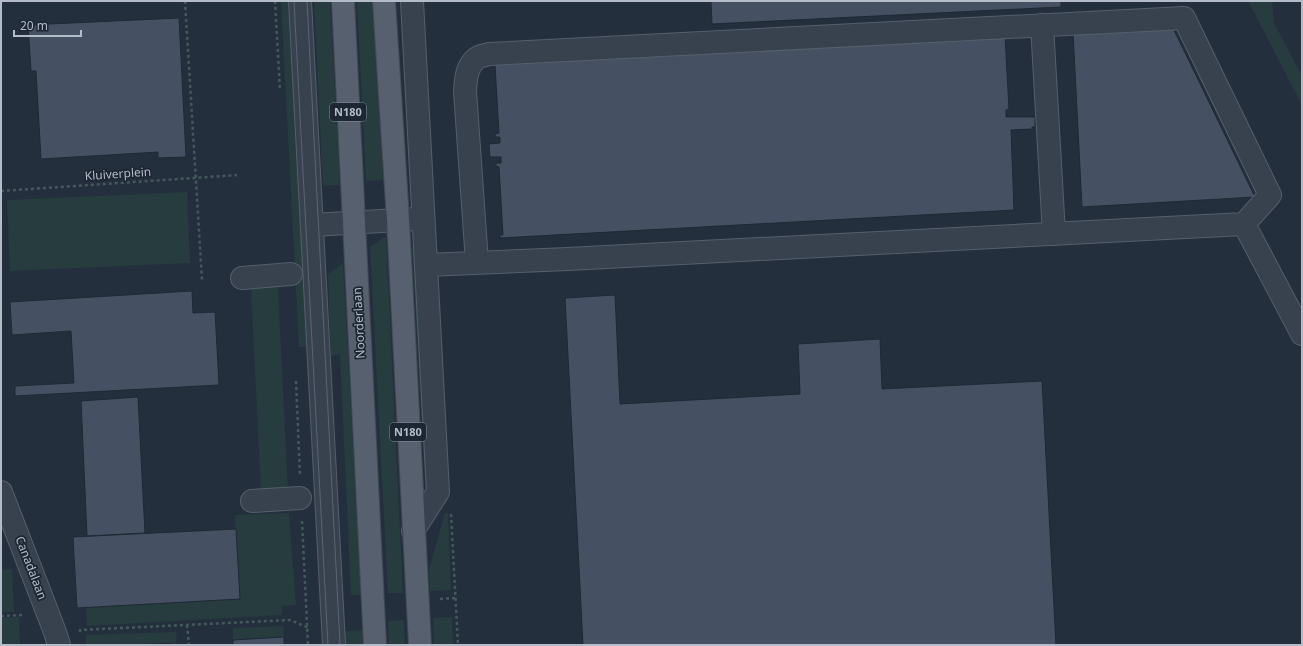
<svg xmlns="http://www.w3.org/2000/svg" width="1303" height="646" viewBox="0 0 1303 646" font-family="'Noto Sans',sans-serif">
<style>
.green{fill:#263c3f}
.building{fill:#455162;stroke:#1f2835}
.lines{fill:none;stroke-linecap:round;stroke-linejoin:round}
.minor-casing{stroke:#565f6c;stroke-width:24}
.major-casing{stroke:#414a57;stroke-width:24}
.path{stroke:#44595c;stroke-width:2.5;stroke-dasharray:3 3;stroke-linecap:butt}
.minor{stroke:#38414e;stroke-width:22}
.major{stroke:#56606e;stroke-width:22}
.tram{stroke:#5a6575;stroke-width:1}
.labels{text-anchor:middle;stroke-width:3.5;stroke-linejoin:round;paint-order:stroke}
.shield{fill:#1d2633;stroke:#878f9c;stroke-width:1}
.shield-label{font-size:11px;font-weight:bold;fill:#b4bcc9}
.street-label{font-size:12px;fill:#b4bcc9;stroke:#1d2633}
</style>
<rect width="100%" height="100%" fill="#242f3e"/>
<g class="green">
<polygon points="281,1 290,1 308,347 299,347"/>
<polygon points="314,1 330,1 340,185 323,186"/>
<polygon points="357,1 374,1 383,180 366,181"/>
<polygon points="1248,1 1272,1 1274,23 1302,76 1302,105"/>
<polygon points="187,192 190,263 10,271 7,200"/>
<polygon points="386,236 403,593 388,593 370,247"/>
<polygon points="419,246 429,480 425,480 412,247"/>
<polygon points="343,263 361,595 351,595 340,354 331,356 328,274"/>
<polygon points="251,287 278,287 288,492 261,494"/>
<polygon points="289,513 296,605 282,606 282,615 87,626 86,607 239,599 235,515"/>
<polygon points="445,513 448,513 451,590 430,591 429,570"/>
<polygon points="12,569 14,612 1,612 1,570"/>
<polygon points="19,617 20,645 1,645 1,618"/>
<polygon points="452,617 453,645 434,645 433,618"/>
<polygon points="404,620 405,645 389,645 388,621"/>
<polygon points="283,626 284,637 233,640 233,628"/>
<polygon points="362,630 363,645 345,645 344,631"/>
<polygon points="176,632 177,643 133,645 86,645 86,635"/>
</g>
<g class="building">
<polygon points="711,1 1061,1 1061,7 712,24"/>
<polygon points="179,18 186,157 158,158 158,152 41,159 36,71 31,71 28,25"/>
<polygon points="1172,26 1255,197 1082,207 1073,32"/>
<polygon points="1005,36 1009,109 1006,110 1006,117 1035,117 1035,127 1032,127 1032,129 1011,130 1014,210 500,238 500,235 503,235 499,167 496,166 496,163 501,163 501,157 490,157 489,144 500,143 500,137 495,137 495,134 499,133 495,65 491,65 491,62"/>
<polygon points="192,291 193,313 215,312 219,385 15,396 15,386 74,383 71,331 12,335 10,302"/>
<polygon points="615,295 620,404 800,394 798,344 880,339 882,389 1042,381 1056,645 583,645 565,298"/>
<polygon points="138,397 145,533 87,536 81,401"/>
<polygon points="236,529 240,599 77,608 73,537"/>
<polygon points="284,637 284,645 233,645 233,640"/>
<polygon points="177,643 177,645 133,645"/>
</g>
<g class="lines">
<defs>
<g id="minor">
<polyline points="300,1 334,645"/>
<polyline points="412,1 438,492 413,531"/>
<polyline points="1042,25 1054,234"/>
<polyline points="1244,224 1302,334"/>
<polyline points="312,225 416,219"/>
<path d="M426 265 568 259 1244 224 1270 195 1184 18 489 54C486 55 480 56 477 58 466 66 466 80 465 91L477 262"/>
<polyline points="242,278 291,274"/>
<polyline points="1,492 55,632 59,645"/>
<polyline points="252,501 300,498"/>
</g>
<g id="major">
<polyline points="343,1 375,645"/>
<polyline points="384,1 398,220 420,645"/>
</g>
</defs>
<use href="#minor" class="minor-casing"/>
<use href="#major" class="major-casing"/>
<g class="path">
<polyline points="185,1 202,280"/>
<polyline points="275,1 280,90"/>
<polyline points="1,191 237,175"/>
<polyline points="296,381 300,476"/>
<polyline points="451,514 458,645"/>
<polyline points="302,521 308,645"/>
<polyline points="440,599 455,598"/>
<polyline points="1,616 25,615"/>
<polyline points="187,625 189,645"/>
<polyline points="80,632 80,630 290,620 309,628"/>
</g>
<use href="#minor" class="minor"/>
<use href="#major" class="major"/>
<g class="tram">
<polyline points="294,1 328,645"/>
<polyline points="307,1 340,645"/>
</g>
</g>
<g class="labels">
<g class="shield">
<rect x="330" y="103" width="36" height="18" rx="3"/>
<rect x="390" y="423" width="36" height="18" rx="3"/>
</g>
<g class="shield-label">
<text x="348" y="116">N180</text>
<text x="408" y="436">N180</text>
</g>
<g class="street-label">
<text transform="translate(118 174) rotate(-4)" y="4">Kluiverplein</text>
<text transform="translate(359 323) rotate(-93)" y="4">Noorderlaan</text>
<text transform="translate(31 568) rotate(69)" y="4">Canadalaan</text>
</g>
</g>
<rect width="1303" height="646" fill="none" stroke="#b4bcc9" stroke-width="4"/>
<path d="M14 30v6h67v-6" fill="none" stroke="#b4bcc9" stroke-width="2"/>
<text x="20" y="30" font-size="12" fill="#b4bcc9" stroke="#1d2633" stroke-width="3" paint-order="stroke">20 m</text>
</svg>
